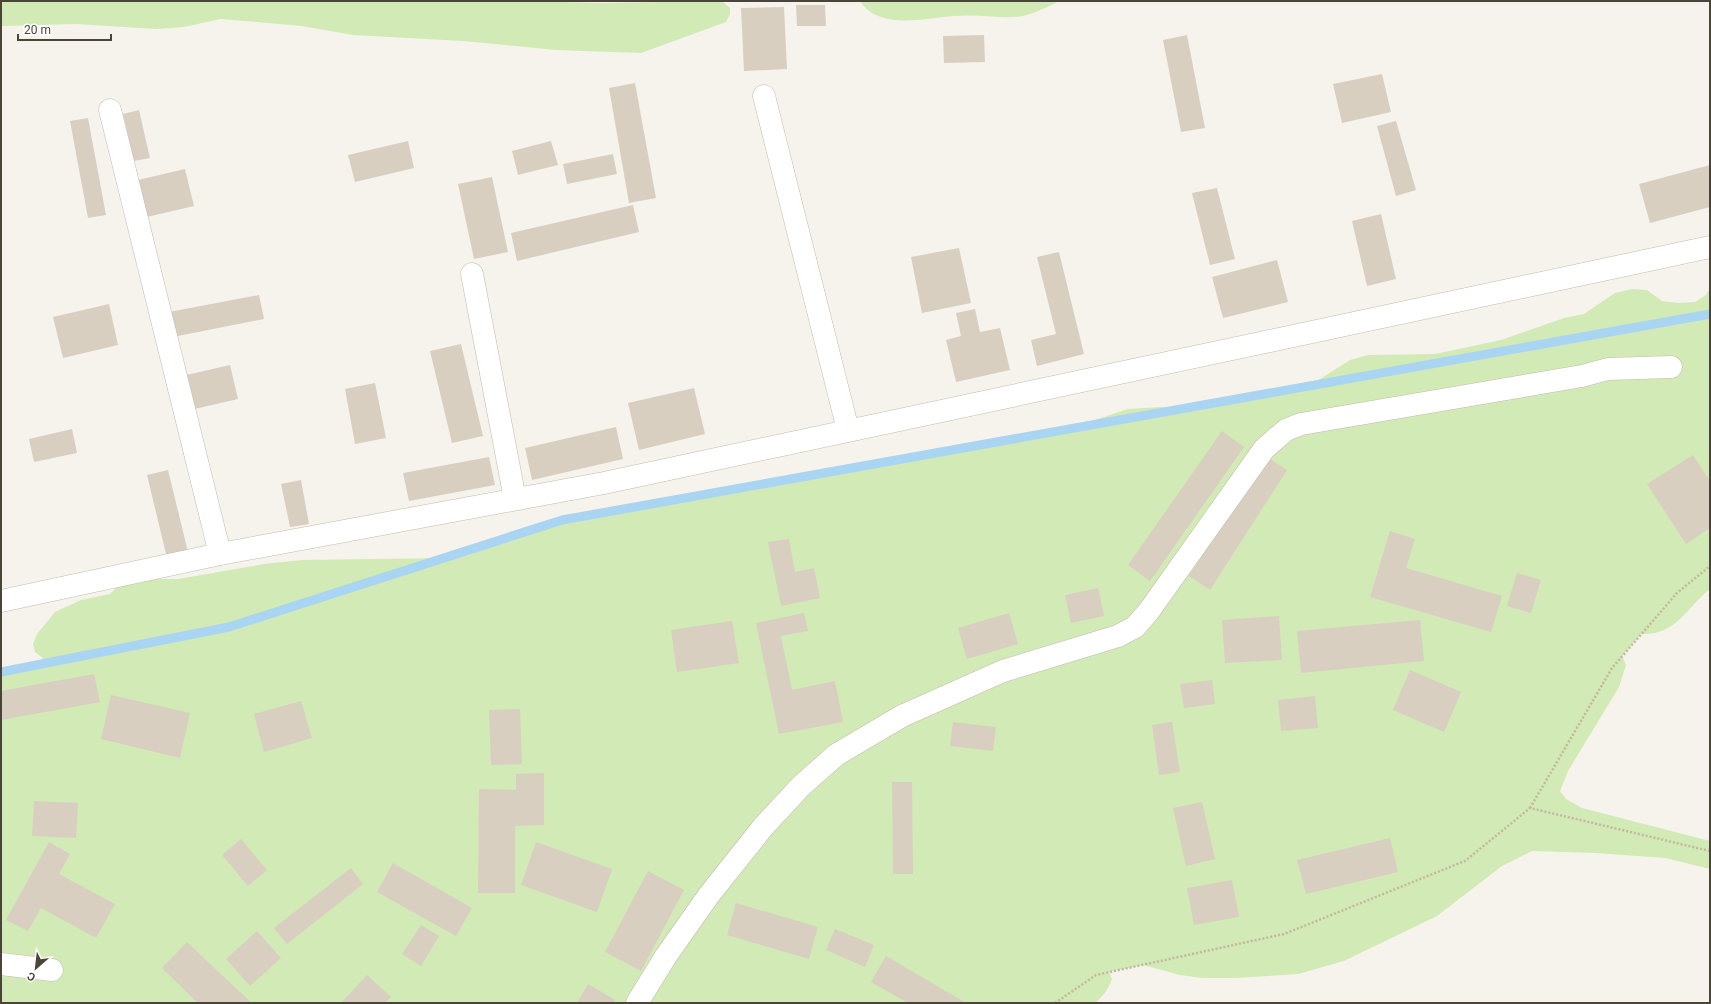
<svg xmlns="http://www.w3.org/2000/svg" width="1711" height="1004" viewBox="0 0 1711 1004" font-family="Roboto,sans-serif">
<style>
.green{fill:#d2eab5}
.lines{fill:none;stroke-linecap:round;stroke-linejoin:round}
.stream{stroke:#a9d4f2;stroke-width:9}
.building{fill:#d8cfc1}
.minor-casing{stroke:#c2bbae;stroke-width:23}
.path{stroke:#c4b79f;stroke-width:2.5;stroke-dasharray:2 2;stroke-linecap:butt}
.minor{stroke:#fff;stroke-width:22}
</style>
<rect width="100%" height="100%" fill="#f6f3ec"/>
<g class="green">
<polygon points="1,1 527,1 601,3 719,1 723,2 730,8 730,14 726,22 641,53 556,50 463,41 353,35 302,26 221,19 184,27 157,29 76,24 1,26"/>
<path d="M860 1H1056V3C1043 9 1029 16 1016 17 995 18 975 14 954 16 927 18 879 31 860 1Z"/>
<path d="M1710 288V589C1685 609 1677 635 1641 634L1622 656 1626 665 1619 687 1568 771 1560 791 1566 799 1582 808 1710 841V869L1665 858 1595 853 1532 851 1502 866 1437 916 1344 961 1298 974 1237 978H1202L1180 975 1143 965 1109 972 1112 979C1108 990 1103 996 1095 1003H1V672L49 663 35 652 33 644 37 634 55 612 81 600 110 594 121 583 149 579H178L264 564 302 560 444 558 562 520 1041 434 1092 421 1128 409 1161 407 1179 409 1309 386 1350 360 1368 355 1435 354 1501 340 1564 318 1584 314 1615 293 1632 289 1647 290 1662 301 1679 303 1695 302 1706 295Z"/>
</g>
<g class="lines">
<polyline class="stream" points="1,672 229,627 562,520 1710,314"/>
</g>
<g class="building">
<polygon points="796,5 825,5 826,26 797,26"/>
<polygon points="784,7 787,69 744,71 741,8"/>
<polygon points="984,35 985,62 944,63 943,36"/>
<polygon points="1187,35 1205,128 1181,132 1163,40"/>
<polygon points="1382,74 1391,112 1342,123 1333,84"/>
<polygon points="635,83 656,198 629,203 609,88"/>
<polygon points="139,110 150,158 134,161 123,114"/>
<polygon points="88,118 106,215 88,218 70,121"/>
<polygon points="1396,121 1416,190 1396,196 1377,126"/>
<polygon points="408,141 414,168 355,182 348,155"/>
<polygon points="551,141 558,165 518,175 512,151"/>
<polygon points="613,154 617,174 567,184 563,164"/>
<polygon points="1710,165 1710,207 1650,223 1639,184"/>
<polygon points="185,169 194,206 147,217 138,180"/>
<polygon points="492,177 508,252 474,259 458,184"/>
<polygon points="1217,188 1235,259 1210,265 1192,193"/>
<polygon points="633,205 639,232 517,261 511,233"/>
<polygon points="1381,214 1396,279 1367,286 1352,221"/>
<polygon points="959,248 971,303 922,313 911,257"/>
<polygon points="1059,252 1084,354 1037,366 1031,340 1056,334 1037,257"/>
<polygon points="1277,260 1288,302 1223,318 1212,277"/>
<polygon points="259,295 264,319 173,337 169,312"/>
<polygon points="109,304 118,345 63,358 53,317"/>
<polygon points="975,309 980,332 1000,328 1010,370 956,382 946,340 961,336 956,313"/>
<polygon points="461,344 483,436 452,443 430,351"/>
<polygon points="230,365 238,399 190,410 182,376"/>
<polygon points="375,383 386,438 355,444 345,389"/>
<polygon points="694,388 705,434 639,450 628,403"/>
<polygon points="616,427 623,459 532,480 525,448"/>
<polygon points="72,429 77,453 34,462 29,439"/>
<polygon points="1222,431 1244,447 1150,581 1128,565"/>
<polygon points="1693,455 1710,481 1710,528 1686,544 1647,484"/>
<polygon points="489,457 495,485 409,501 403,473"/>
<polygon points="1267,457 1287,470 1210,590 1189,576"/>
<polygon points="168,470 188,552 167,558 147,475"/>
<polygon points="301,480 309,524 290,527 281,484"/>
<polygon points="1390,531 1415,539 1406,568 1502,596 1491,632 1370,597"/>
<polygon points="789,539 795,572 814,568 820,598 781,606 768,542"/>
<polygon points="1517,573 1541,580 1531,613 1507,606"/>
<polygon points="1098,588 1104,616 1071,623 1065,595"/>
<polygon points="804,613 808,631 781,636 792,690 835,681 843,722 779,734 756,623"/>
<polygon points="1009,613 1018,644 967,659 958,628"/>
<polygon points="1279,616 1282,660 1225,663 1222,620"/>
<polygon points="1420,620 1424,661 1301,673 1297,631"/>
<polygon points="732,621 739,663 677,672 671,630"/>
<polygon points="1410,670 1461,692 1444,732 1393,710"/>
<polygon points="94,674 100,702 1,720 1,691"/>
<polygon points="1212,680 1215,704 1184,708 1180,684"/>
<polygon points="111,695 190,713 180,758 101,739"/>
<polygon points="1315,696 1318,728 1281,731 1278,700"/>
<polygon points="301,701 312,738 264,752 254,714"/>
<polygon points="520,709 522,764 491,765 489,710"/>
<polygon points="953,722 996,727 993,751 950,746"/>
<polygon points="1172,722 1180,772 1159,775 1152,725"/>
<polygon points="544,773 544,825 515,826 515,893 478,893 479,789 516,790 516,774"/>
<polygon points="892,782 912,782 913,874 893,874"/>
<polygon points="34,801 78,803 76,838 32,836"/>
<polygon points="1202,802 1215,859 1186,866 1173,808"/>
<polygon points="1390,838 1398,872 1306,894 1297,860"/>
<polygon points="241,839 267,870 248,886 222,855"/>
<polygon points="49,842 70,854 59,874 115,904 96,938 41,908 28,931 6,920"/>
<polygon points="536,842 612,869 597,912 521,885"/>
<polygon points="393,863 472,908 456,936 377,892"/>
<polygon points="351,868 363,884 287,944 274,928"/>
<polygon points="648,871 684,890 641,971 605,952"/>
<polygon points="1232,880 1239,917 1194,925 1187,888"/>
<polygon points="736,903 818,927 809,959 727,935"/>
<polygon points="421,925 439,936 421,966 402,954"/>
<polygon points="835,929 874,945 865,967 826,950"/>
<polygon points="257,931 281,958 250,986 226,959"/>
<polygon points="187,942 227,980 252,1003 198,1003 162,968"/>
<polygon points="886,956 966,1003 908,1003 871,982"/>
<polygon points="367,975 391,997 385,1003 341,1003"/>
<polygon points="588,984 615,1000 613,1003 577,1003"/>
</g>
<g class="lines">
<defs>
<g id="minor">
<polyline points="764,96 848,430"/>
<polyline points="110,110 220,554"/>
<polyline points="472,274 515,499"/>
<polyline points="1,601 220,554 604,483 1710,247"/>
<polyline points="1,964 52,970"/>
<polyline points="637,1003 666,956 709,895 763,827 801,786 836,755 902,716 1003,671 1118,636 1135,627 1149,611 1264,449 1286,430 1301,424 1582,376 1608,369 1671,367"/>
</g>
</defs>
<use href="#minor" class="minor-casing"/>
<g class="path">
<polyline points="1530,808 1612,668 1677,593 1710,566"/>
<polyline points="1055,1003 1096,975 1284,934 1465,861 1530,808 1710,851"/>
</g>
<use href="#minor" class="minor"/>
</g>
<rect width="1711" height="1004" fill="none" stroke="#4b4439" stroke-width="4"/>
<g transform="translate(36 968) rotate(208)" stroke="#ffffff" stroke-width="3" paint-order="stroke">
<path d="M0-3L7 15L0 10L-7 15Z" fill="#4b4439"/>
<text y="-6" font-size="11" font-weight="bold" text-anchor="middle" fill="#4b4439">С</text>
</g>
<path d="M18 34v6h93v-6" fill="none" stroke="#4b4439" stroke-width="2"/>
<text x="24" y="34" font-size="12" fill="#4b4439" stroke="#ffffff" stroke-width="3" paint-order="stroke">20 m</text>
</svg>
